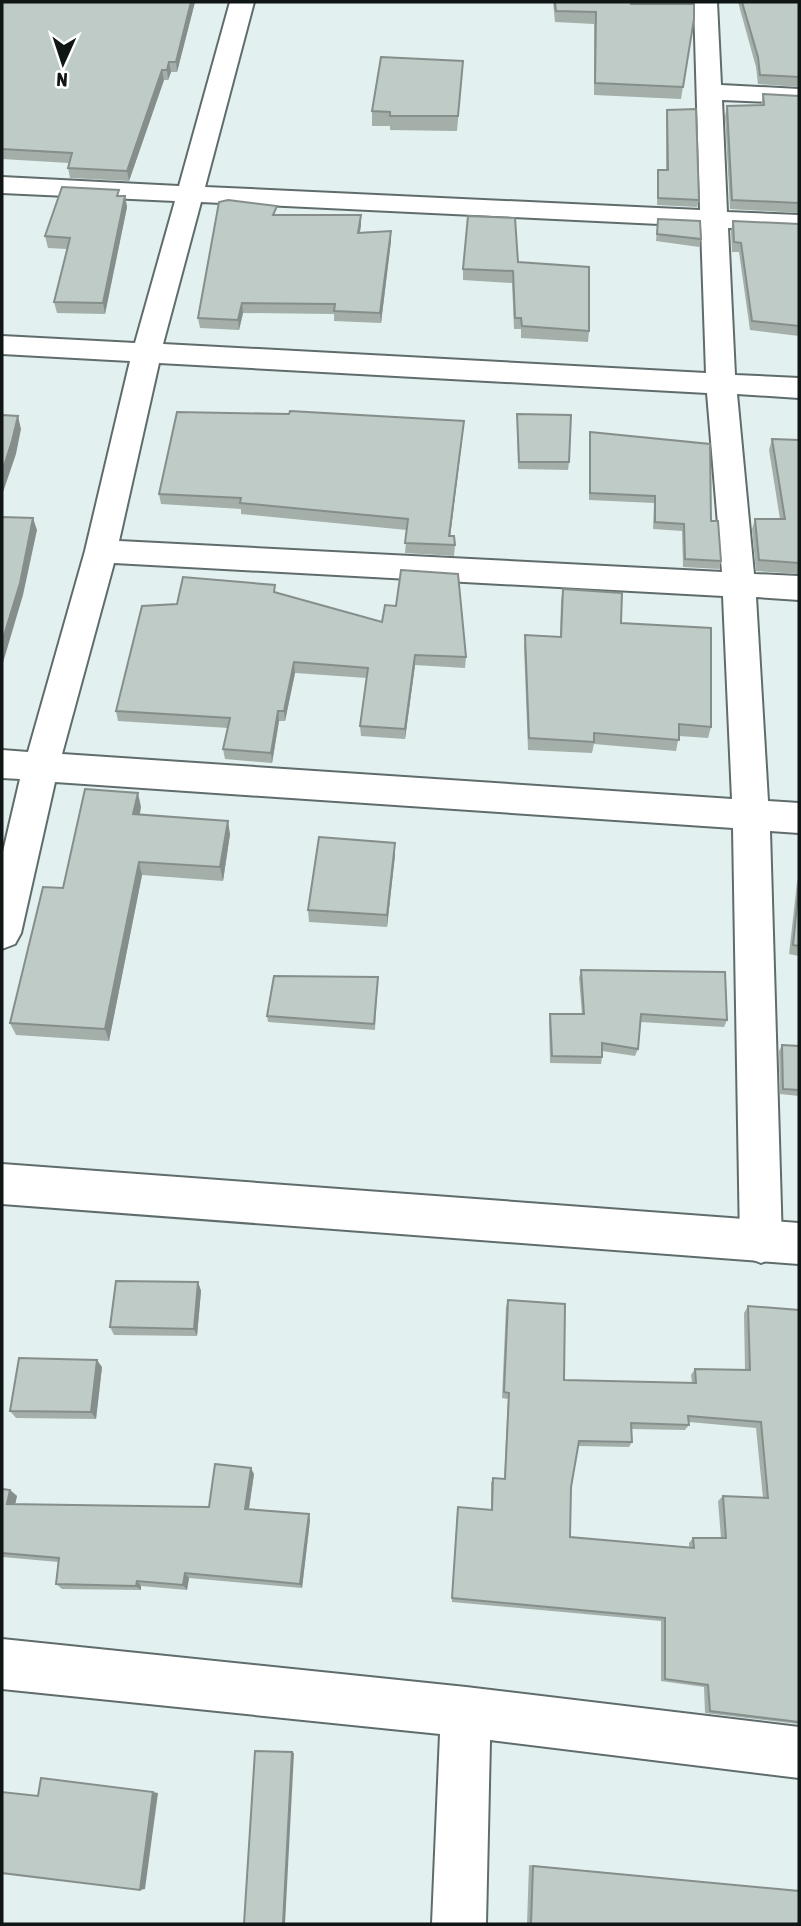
<svg xmlns="http://www.w3.org/2000/svg" width="801" height="1926" viewBox="0 0 801 1926" font-family="'Asap Condensed',sans-serif">
<style>
.lines{fill:none;stroke-linecap:round;stroke-linejoin:round}
.minor-casing{stroke:#606c6c;stroke-width:4}
.tertiary-casing{stroke:#606c6c;stroke-width:4}
.minor{fill:#fff;fill-rule:evenodd}
.tertiary{fill:#fff;fill-rule:evenodd}
.wall{fill:#a4afaa;fill-rule:evenodd}
.shaded-wall{fill:#868e8b}
.building{fill:#bfcbc6;stroke:#868e8b;stroke-width:2;fill-rule:evenodd}
</style>
<rect width="100%" height="100%" fill="#e2f0f0"/>
<g class="lines">
<defs>
<g id="minor">
<path d="M230 2H254L205 187 700 210 694 2H717L721 85 799 89V103L722 100 727 212 799 215V231L728 228 735 375 799 378V398L737 394 754 574 799 576V600L756 597 768 801 799 803V833L770 831 782 1242 776 1257 761 1263 746 1257 740 1242 733 828 55 782 21 933 15 944 2 949V856L20 779 2 778V750L28 752 85 551 130 361 2 354V336L135 343 175 201 2 193V177L179 186ZM201 202 701 226 706 373 163 344ZM159 363 707 393 722 572 119 541ZM114 563 723 596 732 799 62 754Z"/>
<polygon points="2,1639 466,1687 799,1727 799,1778 490,1740 486,1924 432,1924 440,1734 2,1689"/>
</g>
<polygon id="tertiary" points="2,1164 799,1223 799,1264 2,1204"/>
</defs>
<use href="#minor" class="minor-casing"/>
<use href="#tertiary" class="tertiary-casing"/>
<use href="#minor" class="minor"/>
<use href="#tertiary" class="tertiary"/>
</g>
<g class="wall">
<polygon points="2,2 195,2 177,72 171,72 168,80 164,80 129,181 70,178 68,168 69,163 2,159"/>
<polygon points="553,2 631,2 631,4 694,19 681,99 594,95 594,24 555,22"/>
<polygon points="738,2 799,2 799,87 758,84 756,67"/>
<polygon points="462,75 457,131 390,130 390,126 372,126 372,111"/>
<polygon points="763,94 799,96 799,213 730,209 725,116 727,106 761,105"/>
<polygon points="667,110 699,200 697,207 657,205 658,170 666,170 666,117"/>
<polygon points="120,196 125,196 127,207 105,314 57,313 54,302 67,249 48,248 45,236"/>
<polygon points="278,215 361,215 361,225 360,232 391,231 391,241 381,323 334,321 334,314 243,313 239,330 200,328 198,318"/>
<polygon points="658,219 701,239 699,247 656,241"/>
<polygon points="733,221 799,224 799,336 750,330 739,252 732,252 731,231"/>
<polygon points="518,262 589,331 588,342 521,338 521,329 514,329 512,283 463,280 463,269"/>
<polygon points="517,414 569,462 568,470 518,469"/>
<polygon points="464,421 450,536 455,545 454,556 405,553 407,530 241,514 241,509 161,504 159,494"/>
<polygon points="590,432 711,521 721,561 719,569 683,567 682,531 653,529 654,503 589,500 589,440"/>
<polygon points="772,439 799,440 799,574 756,571 752,529 755,519 780,519 769,450"/>
<polygon points="275,585 275,593 466,657 465,668 415,665 405,739 361,736 360,726 367,678 295,673 285,721 279,721 272,763 225,759 223,749 228,728 118,721 116,711 177,604"/>
<polygon points="563,589 621,623 711,727 708,738 679,736 676,751 594,744 592,753 528,750 524,647 525,635 560,637 561,601"/>
<polygon points="141,807 140,814 230,834 223,881 142,875 109,1041 16,1035 10,1023 63,888"/>
<polygon points="395,843 395,855 387,927 309,922 308,910"/>
<polygon points="799,875 799,956 789,954 797,882"/>
<polygon points="581,970 727,1020 724,1027 640,1022 638,1049 635,1056 602,1051 602,1057 601,1064 550,1063 549,1021 550,1014 582,1014 579,978"/>
<polygon points="378,977 375,1030 268,1022 267,1016"/>
<polygon points="782,1045 799,1046 799,1096 780,1094 779,1051"/>
<polygon points="198,1282 201,1291 197,1336 114,1335 110,1327"/>
<path d="M508 1300 564 1380 692 1383 691 1375 695 1369 745 1370 744 1313 748 1306 799 1310V1724L705 1713 704 1687 661 1681V1621L452 1602 457 1512 491 1510V1483L493 1478 504 1479 508 1399 502 1398 506 1307ZM689 1422 756 1428 763 1498 723 1496 718 1501 721 1538H693L689 1543V1547L570 1537 571 1487 578 1446 629 1447 632 1442 631 1429 685 1430 689 1425Z"/>
<polygon points="102,1367 96,1419 16,1418 10,1411"/>
<polygon points="254,1474 249,1509 310,1520 302,1588 189,1578 187,1590 141,1586 141,1590 62,1589 56,1584 58,1562 2,1557 2,1489 10,1490 17,1496 15,1504 209,1507"/>
<polygon points="529,1865 799,1891 799,1924 527,1924"/>
</g>
<g class="shaded-wall">
<polygon points="191,2 195,2 177,72 176,62"/>
<polygon points="169,62 171,72 168,80 167,70"/>
<polygon points="162,70 164,80 129,181 127,171"/>
<polygon points="125,196 127,207 105,314 103,303"/>
<polygon points="361,215 361,225 358,243 358,233"/>
<polygon points="391,231 391,241 381,323 380,313"/>
<polygon points="242,303 243,313 239,330 238,320"/>
<polygon points="18,416 21,429 16,454 2,495 2,472"/>
<polygon points="464,421 463,432 449,546 449,536"/>
<polygon points="33,518 37,530 23,595 2,666 2,642"/>
<polygon points="415,655 415,665 405,739 405,729"/>
<polygon points="294,662 295,673 285,721 284,711"/>
<polygon points="278,711 279,721 272,763 271,753"/>
<polygon points="138,793 141,807 136,828 133,814"/>
<polygon points="228,821 230,834 223,881 220,867"/>
<polygon points="395,843 395,855 387,927 387,915"/>
<polygon points="139,862 142,875 109,1041 105,1029"/>
<polygon points="198,1282 201,1291 197,1336 194,1329"/>
<polygon points="97,1360 102,1367 96,1419 91,1412"/>
<polygon points="251,1468 254,1474 248,1514 245,1509"/>
<polygon points="10,1490 17,1496 14,1509 7,1504"/>
<polygon points="309,1514 310,1520 302,1588 300,1584"/>
<polygon points="185,1573 189,1578 187,1590 183,1585"/>
<polygon points="137,1581 141,1586 141,1590 136,1586"/>
<polygon points="292,1752 294,1753 285,1924 283,1924"/>
<polygon points="153,1792 158,1793 145,1889 140,1890"/>
</g>
<g class="building">
<polygon points="2,2 191,2 176,62 169,62 167,70 162,70 127,171 68,168 72,153 2,149"/>
<polygon points="555,2 631,2 631,4 694,4 694,19 683,87 595,83 596,12 556,11"/>
<polygon points="742,2 799,2 799,77 760,75 758,57"/>
<polygon points="381,57 463,61 458,116 390,116 390,112 372,111"/>
<polygon points="763,94 799,96 799,203 732,200 727,106 764,105"/>
<polygon points="696,109 699,200 658,198 658,170 668,170 667,110"/>
<polygon points="62,187 119,190 117,196 125,196 103,303 54,302 70,238 45,236"/>
<polygon points="228,200 277,206 273,215 361,215 358,233 391,231 380,313 334,311 335,304 242,303 238,320 198,318 219,202"/>
<polygon points="468,216 515,218 518,262 589,267 589,331 522,326 521,318 515,318 513,271 463,269"/>
<polygon points="658,219 700,221 701,239 657,234"/>
<polygon points="733,221 799,224 799,326 752,321 741,243 734,242"/>
<polygon points="290,411 464,421 449,536 454,536 455,545 405,543 408,519 240,503 241,498 159,494 177,412 289,414"/>
<polygon points="517,414 571,415 569,462 519,462"/>
<polygon points="2,415 18,416 12,441 2,472"/>
<polygon points="590,432 710,444 711,521 718,521 721,561 685,559 684,524 655,522 655,496 590,493"/>
<polygon points="772,439 799,440 799,563 759,560 755,519 785,519"/>
<polygon points="2,517 33,518 20,583 2,642"/>
<polygon points="401,570 458,574 466,657 415,655 405,729 360,726 368,668 294,662 284,711 278,711 271,753 223,749 230,718 116,711 142,606 177,604 183,577 275,585 274,592 382,622 385,605 396,606"/>
<polygon points="563,589 622,593 621,623 711,628 711,727 679,724 679,740 594,733 594,742 529,738 525,635 561,637"/>
<polygon points="85,789 138,793 133,814 228,821 220,867 139,862 105,1029 10,1023 43,887 63,888"/>
<polygon points="319,837 395,843 387,915 308,910"/>
<polygon points="799,885 799,946 793,945"/>
<polygon points="581,970 725,972 727,1020 641,1014 638,1049 602,1043 602,1057 552,1056 550,1014 584,1014"/>
<polygon points="274,976 378,977 374,1024 267,1016"/>
<polygon points="782,1045 799,1046 799,1090 783,1089"/>
<polygon points="116,1281 198,1282 194,1329 110,1327"/>
<path d="M508 1300 565 1304 564 1380 696 1383 695 1369 750 1370 748 1306 799 1310V1722L710 1711 708 1685 665 1679V1618L452 1598 458 1507 492 1510 493 1478 505 1479 509 1393 504 1392ZM688 1416 761 1422 768 1498 723 1496 726 1538H693L694 1548 570 1537 571 1487 579 1441 632 1442 631 1423 689 1425Z"/>
<polygon points="19,1358 97,1360 91,1412 10,1411"/>
<polygon points="215,1464 251,1468 245,1509 309,1514 300,1584 185,1573 183,1585 137,1581 136,1586 56,1584 59,1558 2,1553 2,1489 10,1490 7,1504 209,1507"/>
<polygon points="255,1751 292,1752 283,1924 244,1924"/>
<polygon points="41,1778 153,1792 140,1890 2,1873 2,1792 38,1796"/>
<polygon points="533,1866 799,1891 799,1924 531,1924"/>
</g>
<rect width="801" height="1926" fill="none" stroke="#101515" stroke-width="7"/>
<g transform="translate(63 63) rotate(183)" stroke="#ffffff" stroke-width="5" paint-order="stroke">
<path d="M0-5L12 26L0 18L-12 26Z" fill="#101515"/>
<text y="-10" font-size="19" font-weight="bold" text-anchor="middle" fill="#101515">N</text>
</g>
</svg>
